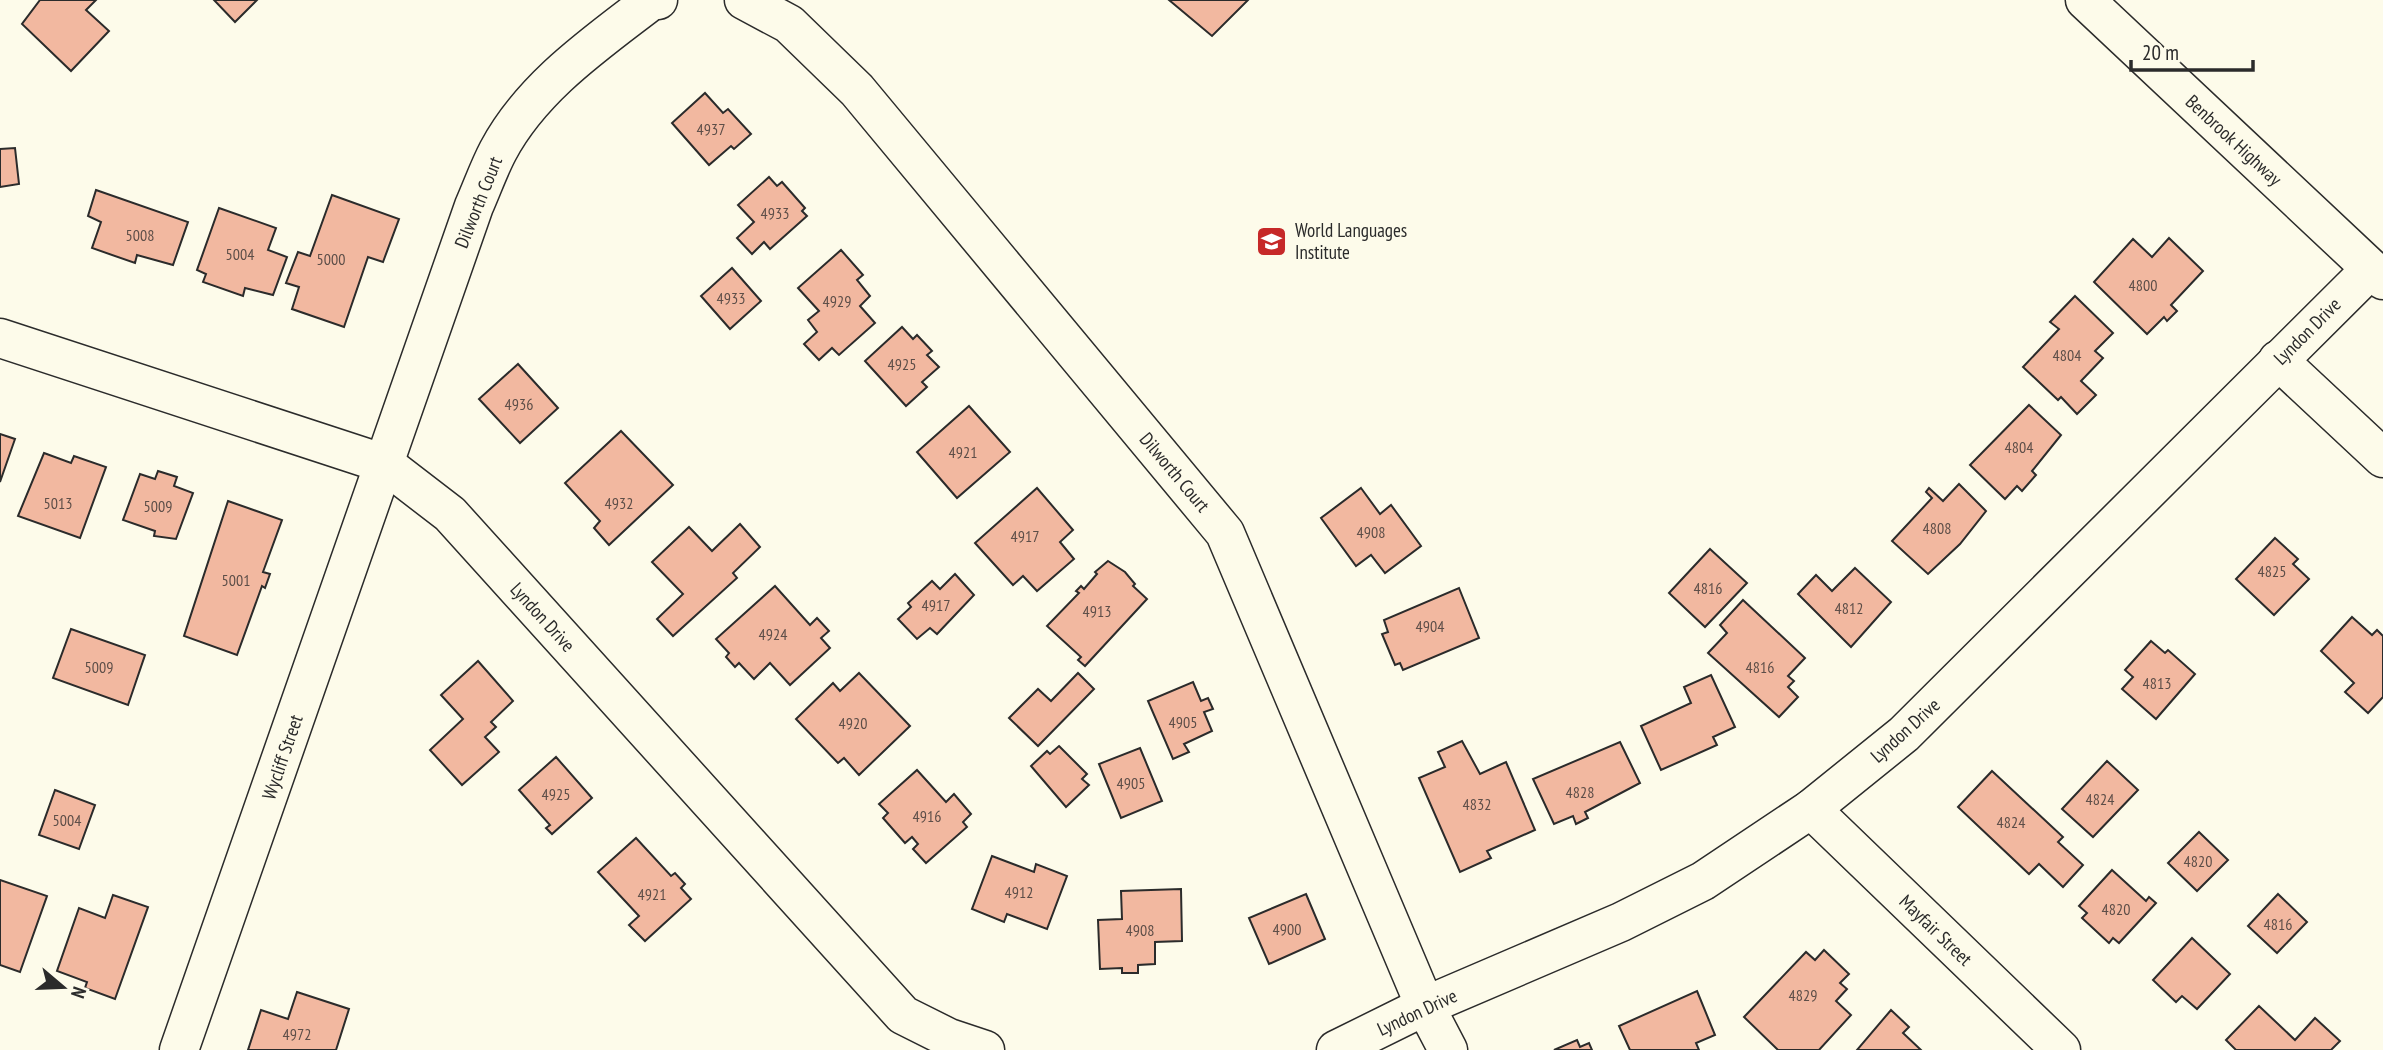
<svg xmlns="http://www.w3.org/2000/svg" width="2383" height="1050" viewBox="0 0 2383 1050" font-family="'PT Sans Narrow',sans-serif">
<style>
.building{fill:#f2b8a0;stroke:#2b2b2b;stroke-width:2}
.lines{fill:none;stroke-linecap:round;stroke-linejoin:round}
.minor-casing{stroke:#2b2b2b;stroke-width:41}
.major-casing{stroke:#2b2b2b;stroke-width:41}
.minor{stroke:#fdfbea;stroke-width:38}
.major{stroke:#fdfbea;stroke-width:38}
.labels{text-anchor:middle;stroke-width:5;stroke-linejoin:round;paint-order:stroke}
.number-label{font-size:16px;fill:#5d4e48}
.street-label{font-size:19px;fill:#2b2b2b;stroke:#fdfbea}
.poi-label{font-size:19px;fill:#2b2b2b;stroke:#fdfbea;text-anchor:start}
</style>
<rect width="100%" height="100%" fill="#fdfbea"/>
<g class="building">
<polygon points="40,0 96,0 86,10 109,31 71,71 22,24"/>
<polygon points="214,0 257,0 235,22"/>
<polygon points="1169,0 1248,0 1212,36"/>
<polygon points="705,93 723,113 728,109 751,134 734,149 731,146 709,165 672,123"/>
<polygon points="15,148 19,184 0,187 0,149"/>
<polygon points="769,177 777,186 782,182 805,208 802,211 807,216 770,249 764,242 752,254 737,238 754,222 738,205"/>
<polygon points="96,190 188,222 173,265 137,255 135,263 92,248 101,222 88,216"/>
<polygon points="332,195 399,219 383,262 368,257 344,327 292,309 299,287 286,283 298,252 310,256"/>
<polygon points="219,208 276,228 268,250 287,257 273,295 245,288 243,296 203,282 206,274 197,270"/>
<polygon points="2169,238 2203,271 2171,305 2177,311 2167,321 2164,317 2147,334 2094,282 2133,239 2152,257"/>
<polygon points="841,250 863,275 857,280 870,296 860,306 875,323 839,355 832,348 819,360 804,344 817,332 808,320 819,311 798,288"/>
<polygon points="732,268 761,301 730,329 701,296"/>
<polygon points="2075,296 2113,333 2095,351 2103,358 2081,381 2096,395 2077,414 2061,397 2058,400 2023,367 2059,329 2050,322"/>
<polygon points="902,327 913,339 917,335 932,351 927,355 939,367 922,382 927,387 906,406 865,361"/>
<polygon points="518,364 558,408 520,443 479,399"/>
<polygon points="2029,405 2061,435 2032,471 2036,475 2022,491 2017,486 2005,499 1970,465"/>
<polygon points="969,406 1010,452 957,498 917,452"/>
<polygon points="621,431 673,485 609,545 594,528 600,521 565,483"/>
<polygon points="0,434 15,439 0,482"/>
<polygon points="44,453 71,463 74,456 106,467 80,538 18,516"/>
<polygon points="158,471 177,477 174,486 193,493 176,539 154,536 155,531 123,520 140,474 155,479"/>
<polygon points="1959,484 1986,511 1960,544 1928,574 1892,541 1932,498 1926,492 1929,488 1943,501"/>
<polygon points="1037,488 1073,530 1060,542 1074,559 1037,591 1023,576 1013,585 975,543"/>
<polygon points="1361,488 1380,514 1391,505 1421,546 1385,573 1371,555 1356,566 1321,518"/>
<polygon points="228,501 282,520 263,572 270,574 265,588 262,586 237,655 184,636"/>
<polygon points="740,524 760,547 733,573 737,578 673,636 657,619 683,594 652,562 689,527 712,551"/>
<polygon points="2275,538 2298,559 2293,564 2309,579 2274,615 2236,579"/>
<polygon points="1710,549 1747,583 1705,627 1669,593"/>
<polygon points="1108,561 1125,572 1135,584 1133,586 1147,599 1085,666 1078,660 1081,657 1047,626 1079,593 1076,591 1081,586 1084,589 1097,574 1095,572"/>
<polygon points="1855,568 1891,602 1851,647 1798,594 1816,575 1832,591"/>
<polygon points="955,574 974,595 937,634 930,628 917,639 898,619 911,607 908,603 932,581 940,589"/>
<polygon points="775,586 810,625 817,618 829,631 821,638 830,648 790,685 770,663 754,679 739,663 735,667 726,657 729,653 716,639"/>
<polygon points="1459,588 1479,638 1403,670 1400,663 1395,665 1382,634 1388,632 1384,620"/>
<polygon points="1743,600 1805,658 1788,676 1794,681 1788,687 1798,697 1779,717 1708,653 1727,633 1720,625"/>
<polygon points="2352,617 2372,635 2377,630 2383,636 2383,697 2368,713 2345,692 2354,683 2321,651"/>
<polygon points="71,629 145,655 128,705 53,678"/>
<polygon points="2151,641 2165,653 2168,650 2195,674 2156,719 2122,689 2133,677 2125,670"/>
<polygon points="478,661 513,701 491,722 496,727 485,737 499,752 462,785 430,750 463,719 441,695"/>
<polygon points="859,673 910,726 859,775 844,758 838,763 796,719 833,683 840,691"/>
<polygon points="1078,673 1094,689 1038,746 1009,718 1038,689 1051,701"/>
<polygon points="1711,675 1735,727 1713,737 1717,745 1661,770 1641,726 1691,703 1684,687"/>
<polygon points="1193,682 1201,701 1208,698 1213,709 1204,712 1212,731 1184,744 1189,752 1173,759 1148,701"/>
<polygon points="1462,741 1480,774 1506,762 1535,830 1487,851 1491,858 1460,872 1419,778 1445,767 1438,752"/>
<polygon points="1620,742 1640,783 1585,812 1588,818 1576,824 1573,816 1554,824 1533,779"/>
<polygon points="1059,746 1087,774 1082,779 1089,785 1066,807 1031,766 1047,751 1050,754"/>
<polygon points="1140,748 1162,801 1121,818 1099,764"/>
<polygon points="556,757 592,798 552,834 546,828 550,825 519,790"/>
<polygon points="2107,761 2138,790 2093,837 2062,809"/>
<polygon points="917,770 946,802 954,794 971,814 963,822 967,827 926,863 913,849 918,844 912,837 905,843 883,818 888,813 879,804"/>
<polygon points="1992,771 2063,837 2058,842 2083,865 2063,887 2039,864 2029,874 1958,807"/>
<polygon points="55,790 95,805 79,849 39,835"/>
<polygon points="2199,832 2228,860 2197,891 2168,863"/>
<polygon points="636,838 671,876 675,873 685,884 681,888 691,899 645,941 629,925 639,916 598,872"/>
<polygon points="992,856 1034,872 1036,864 1067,876 1047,929 1007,914 1004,922 972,909"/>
<polygon points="2112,870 2146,901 2149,897 2156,903 2119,943 2113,938 2109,943 2082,918 2087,913 2079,906"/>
<polygon points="0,880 47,896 20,972 0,965"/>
<polygon points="1181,889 1182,941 1155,942 1155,964 1138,965 1138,973 1122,973 1122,968 1100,969 1098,920 1122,919 1121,891"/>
<polygon points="1306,894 1325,939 1269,964 1249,918"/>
<polygon points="2278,894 2307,922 2277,953 2248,926"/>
<polygon points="113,895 148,907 115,999 85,988 87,982 57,971 79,908 105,918"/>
<polygon points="2192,938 2230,974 2197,1009 2182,996 2176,1002 2153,980"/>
<polygon points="1824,950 1849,974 1840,983 1847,989 1836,1001 1851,1015 1819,1050 1778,1050 1744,1017 1806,952 1815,960"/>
<polygon points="1697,991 1715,1035 1696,1043 1699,1050 1630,1050 1619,1026"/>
<polygon points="297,992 349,1009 336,1050 248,1050 261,1010 288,1019"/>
<polygon points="2259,1006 2295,1040 2315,1018 2340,1041 2331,1050 2236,1050 2226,1040"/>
<polygon points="1891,1010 1909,1027 1903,1033 1921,1050 1857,1050"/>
<polygon points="1577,1040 1580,1047 1589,1043 1592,1050 1554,1050"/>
</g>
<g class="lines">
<defs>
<g id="minor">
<polyline points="744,0 789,24 857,90 1225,533 1425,1006 1448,1050"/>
<polyline points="0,338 385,464 450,514 903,1015 949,1038 985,1050"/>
<polyline points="2278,360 2383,458"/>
<polyline points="1811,809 2061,1050"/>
<path d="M179 1050 474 206C482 188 489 168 498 151 532 87 595 44 651 1L658 0"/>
<polyline points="1336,1050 1425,1006 1621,922 1703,881 1811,809 1904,734 2371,269"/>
</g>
<polyline id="major" points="2085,0 2383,280"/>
</defs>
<use href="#minor" class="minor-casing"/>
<use href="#major" class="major-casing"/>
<use href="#minor" class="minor"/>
<use href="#major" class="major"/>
</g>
<defs>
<symbol id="school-square" viewBox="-11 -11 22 22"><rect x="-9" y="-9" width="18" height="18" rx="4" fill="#c62828" stroke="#fdfbea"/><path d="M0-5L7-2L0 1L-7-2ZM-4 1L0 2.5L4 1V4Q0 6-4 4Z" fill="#fff"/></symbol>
</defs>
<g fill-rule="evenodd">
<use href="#school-square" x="1254" y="224" width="35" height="35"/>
</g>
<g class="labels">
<g class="number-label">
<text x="711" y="135">4937</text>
<text x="775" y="219">4933</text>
<text x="140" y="241">5008</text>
<text x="240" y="260">5004</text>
<text x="331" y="265">5000</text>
<text x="2143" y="291">4800</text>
<text x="731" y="304">4933</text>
<text x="837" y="307">4929</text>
<text x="2067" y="361">4804</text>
<text x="902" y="370">4925</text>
<text x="519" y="410">4936</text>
<text x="2019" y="453">4804</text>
<text x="963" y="458">4921</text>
<text x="58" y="509">5013</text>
<text x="619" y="509">4932</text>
<text x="158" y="512">5009</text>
<text x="1937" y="534">4808</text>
<text x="1371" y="538">4908</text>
<text x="1025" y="542">4917</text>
<text x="2272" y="577">4825</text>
<text x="236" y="586">5001</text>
<text x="1708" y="594">4816</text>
<text x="936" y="611">4917</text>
<text x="1849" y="614">4812</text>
<text x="1097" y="617">4913</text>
<text x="1430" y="632">4904</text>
<text x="773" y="640">4924</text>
<text x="99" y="673">5009</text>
<text x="1760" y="673">4816</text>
<text x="2157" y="689">4813</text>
<text x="1183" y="728">4905</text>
<text x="853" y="729">4920</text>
<text x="1131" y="789">4905</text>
<text x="1580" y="798">4828</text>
<text x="556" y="800">4925</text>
<text x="2100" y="805">4824</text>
<text x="1477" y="810">4832</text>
<text x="927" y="822">4916</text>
<text x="67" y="826">5004</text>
<text x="2011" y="828">4824</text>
<text x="2198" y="867">4820</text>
<text x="1019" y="898">4912</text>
<text x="652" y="900">4921</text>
<text x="2116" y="915">4820</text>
<text x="2278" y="930">4816</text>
<text x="1287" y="935">4900</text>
<text x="1140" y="936">4908</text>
<text x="1803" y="1001">4829</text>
<text x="297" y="1040">4972</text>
</g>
<g class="street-label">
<text transform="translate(2234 140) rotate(43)" y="7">Benbrook Highway</text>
<text transform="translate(478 202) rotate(-68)" y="7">Dilworth Court</text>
<text transform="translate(2307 331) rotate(-45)" y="7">Lyndon Drive</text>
<text transform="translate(1175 472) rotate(50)" y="7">Dilworth Court</text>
<text transform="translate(543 617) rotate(48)" y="7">Lyndon Drive</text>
<text transform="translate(1905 730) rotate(-42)" y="7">Lyndon Drive</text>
<text transform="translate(282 757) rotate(-71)" y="7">Wycliff Street</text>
<text transform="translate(1936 930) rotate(44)" y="7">Mayfair Street</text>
<text transform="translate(1417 1012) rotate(-25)" y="7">Lyndon Drive</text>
</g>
<g class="poi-label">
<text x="1295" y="237">World Languages<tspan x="1295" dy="22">Institute</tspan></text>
</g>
</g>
<g transform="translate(63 987) rotate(109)" stroke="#fdfbea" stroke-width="5" paint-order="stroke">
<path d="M0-5L12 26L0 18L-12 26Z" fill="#2b2b2b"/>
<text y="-10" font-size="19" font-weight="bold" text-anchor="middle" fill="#2b2b2b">N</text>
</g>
<path d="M2131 60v10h122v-10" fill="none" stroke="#2b2b2b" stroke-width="3.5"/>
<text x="2142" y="60" font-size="21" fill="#2b2b2b" stroke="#fdfbea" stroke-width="5" paint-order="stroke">20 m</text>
</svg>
